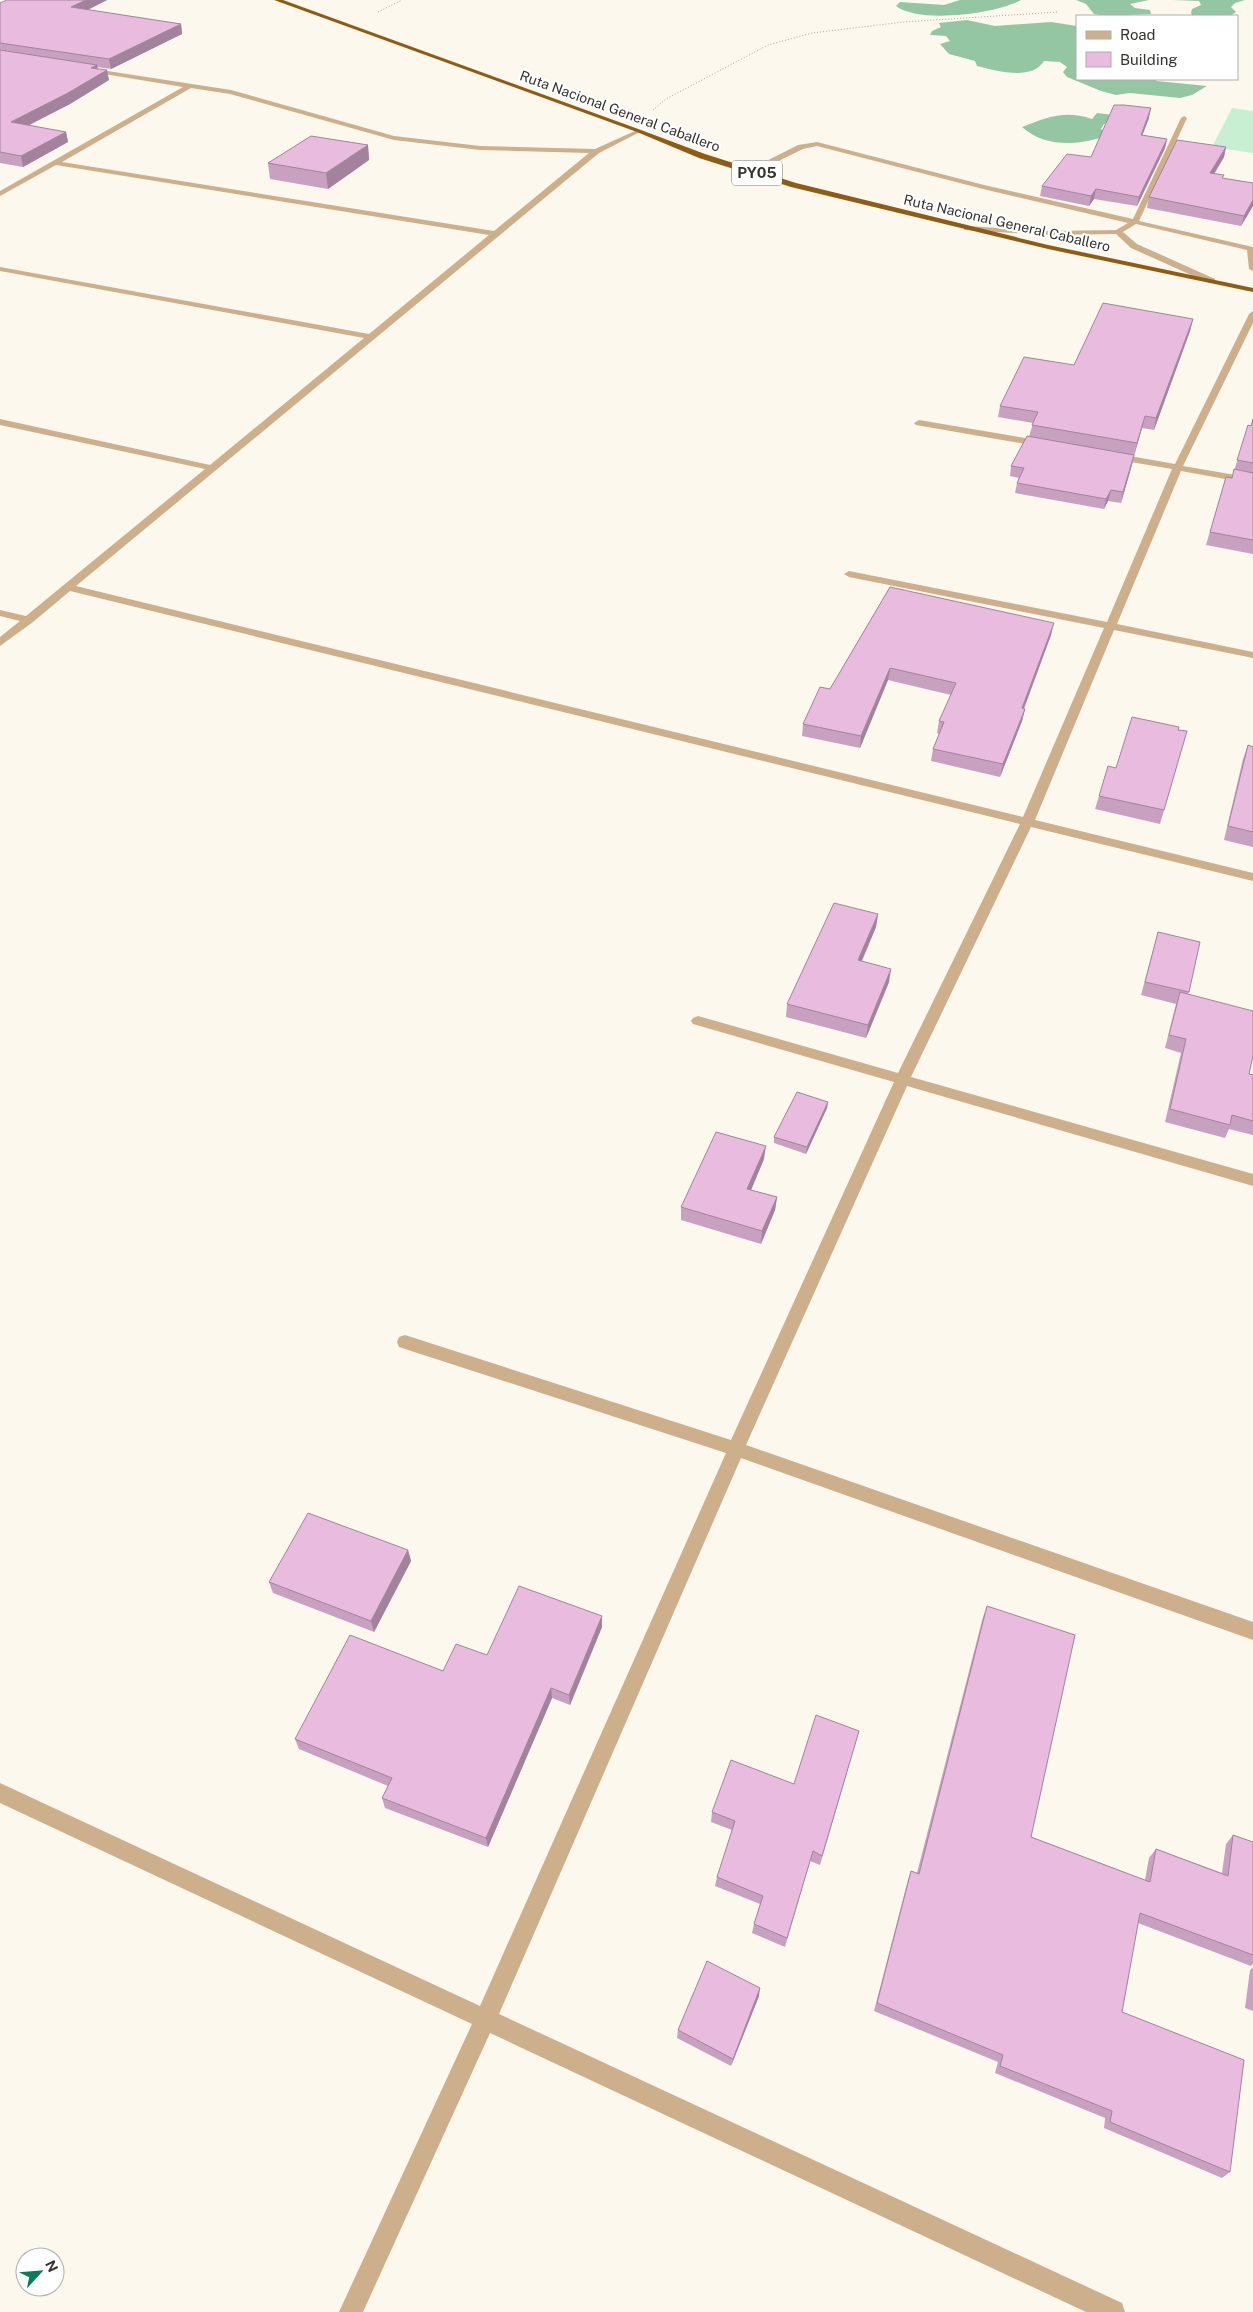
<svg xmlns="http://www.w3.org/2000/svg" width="1253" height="2312" viewBox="0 0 1253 2312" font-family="'Public Sans',sans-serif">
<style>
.green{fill:#c8efd2}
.forest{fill:#95c6a3}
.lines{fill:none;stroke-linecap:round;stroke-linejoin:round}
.path{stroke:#aba79f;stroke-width:1;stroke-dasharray:1 2;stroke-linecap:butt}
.street{fill:#cdaf8c;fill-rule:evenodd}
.highway{fill:#8e5c12;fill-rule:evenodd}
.wall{fill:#c8a1c0}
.shaded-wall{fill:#a3839c}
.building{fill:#e9bbdf;stroke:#a3839c}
.labels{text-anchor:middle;stroke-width:4.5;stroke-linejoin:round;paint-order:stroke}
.far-street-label{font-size:14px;fill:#34322e;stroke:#fff}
.shield{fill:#fff;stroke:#71706d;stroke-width:1}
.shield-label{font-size:15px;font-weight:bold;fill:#34322e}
</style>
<rect width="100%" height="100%" fill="#fdf8ed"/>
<polygon class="green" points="1232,108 1253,111 1253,153 1212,147"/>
<g class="forest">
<path d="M960 0H1021C997 14 919 24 896 6L900 2 944 5Z"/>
<polygon points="1076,0 1149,0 1130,4 1135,8 1150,10 1151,14 1106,16 1094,14 1086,4"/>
<polygon points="1173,0 1245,0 1235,3 1231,7 1236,12 1230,16 1193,16 1191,13 1192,9 1201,5 1199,1"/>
<path d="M967 20 995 26 1051 22 1077 26V79H1154L1157 81 1207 86 1192 95 1180 98 1130 93 1116 95 1101 91 1067 77 1063 72 1067 67 1060 62 1044 61C1032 81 997 71 977 66L975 61 949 54 940 44 950 41 946 36 930 35 932 31 941 27 939 23Z"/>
<path d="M1097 113 1114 115 1117 120 1104 124 1101 129 1110 135C1080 145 1047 149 1022 127 1048 117 1065 110 1092 119Z"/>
</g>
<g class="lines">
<g class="path">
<polyline points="378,12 402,0"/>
<polyline points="653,110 666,99 768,45 812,33 904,22 1057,12"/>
</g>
<g class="street">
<path d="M88 68 231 90 394 136 480 146 595 149 637 130 642 131 599 153 76 586 1023 817 1104 628 849 577 844 574 849 571 1107 622 1172 469 1113 459 1108 456 1113 453 1175 464 1249 314 1253 311V323L1183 466 1253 478V484L1181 471 1117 624 1253 652V658L1114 630 1035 820 1253 873V881L1031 827 911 1077 1253 1174V1186L907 1086 746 1445 1253 1622V1640L741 1458 499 2014 1122 2303 1125 2312H1086L490 2033 363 2312H339L472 2024 0 1803V1783L480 2006 726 1453 405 1349 399 1347 397 1342 399 1337 405 1335 731 1440 894 1082 693 1024 691 1021 693 1018 698 1016 898 1073 1020 824 70 591 33 622 0 646V637L20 621 0 616V610L26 616 205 469 0 425V419L210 465 364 338 0 271V267L369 334 489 235 56 165 0 196V191L183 87 86 71ZM191 88 230 94 394 140 480 150 589 153 494 231 62 162Z"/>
<polygon points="1184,116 1187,118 1139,221 1253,247 1253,271 1249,269 1247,250 1136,224 1123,232 1137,244 1215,279 1215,283 1209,283 1131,248 1116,234 1048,235 964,230 964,226 967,226 1048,231 1116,230 1128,223 983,189 817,146 803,149 754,173 747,171 798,145 817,142 984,185 1133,219 1181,118"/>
<polygon points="919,420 1043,441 1048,444 1043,447 916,425 914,423"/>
</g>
<polygon class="highway" points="274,0 283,0 641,130 705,154 796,183 1048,245 1253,288 1253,292 1048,249 791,187 699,158 637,132"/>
</g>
<g class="wall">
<polygon points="107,0 88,10 181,24 182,34 111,69 97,67 98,69 109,80 70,104 28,125 66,132 68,142 23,167 0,163 0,3"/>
<polygon points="1149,118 1142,135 1167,139 1165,148 1137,206 1094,199 1089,206 1040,196 1042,186 1091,157"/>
<polygon points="368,145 369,160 328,189 270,179 268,163"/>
<polygon points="1226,147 1224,157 1214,174 1223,179 1253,183 1253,206 1241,226 1147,208 1149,197"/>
<polygon points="1193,319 1190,331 1154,430 1142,428 1121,503 1108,501 1104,509 1015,493 1017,483 1019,478 1010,476 1011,466 1029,437 1033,423 998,417 1000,406 1074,365"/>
<polygon points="1253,419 1253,554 1206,545 1226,477 1232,478 1248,425 1251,426"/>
<polygon points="890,587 1051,635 1024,709 1025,709 1022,721 1000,777 931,761 933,749 939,734 937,733 939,721 951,695 888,680 860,748 802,736 803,724 830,689"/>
<polygon points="1178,730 1187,731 1160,824 1095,809 1099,796 1116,768"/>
<polygon points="1248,745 1253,747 1253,847 1224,840 1243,759"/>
<polygon points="878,914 876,927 862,961 889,982 866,1038 786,1017 787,1004"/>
<polygon points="1158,932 1189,992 1188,994 1249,1074 1253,1075 1253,1135 1229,1129 1225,1138 1165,1122 1181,1053 1165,1048 1176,1004 1141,995"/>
<polygon points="828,1102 827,1108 806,1154 774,1143 774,1137"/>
<polygon points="764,1159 751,1190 777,1197 775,1210 761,1244 681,1220 681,1207"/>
<polygon points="408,1550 411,1561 374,1632 273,1593 269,1582"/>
<polygon points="987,1606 1031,1837 1145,1880 1149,1858 1156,1849 1222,1873 1226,1844 1233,1835 1253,1956 1253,1964 1251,1966 1138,1923 1122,2012 1230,2172 1222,2178 1104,2128 1105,2118 995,2073 998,2062 874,2011 908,1880 911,1871 917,1873 983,1617"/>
<polygon points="602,1616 602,1627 570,1705 552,1698 488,1847 385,1808 382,1798 388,1786 299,1749 295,1739 443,1671"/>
<polygon points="859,1731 820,1865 810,1861 785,1947 752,1933 754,1924 760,1904 715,1886 717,1877 732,1830 711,1822 712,1812 794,1784"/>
<polygon points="1253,1967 1253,2011 1245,2008 1250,1970"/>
<polygon points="759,1996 731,2066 677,2038 678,2030"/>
</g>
<g class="shaded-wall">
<polygon points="86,0 107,0 73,17 71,7"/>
<polygon points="181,24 182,34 111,69 109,59"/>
<polygon points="97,65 99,75 107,70 109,80 70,104 14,133 11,122 91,68"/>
<polygon points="1151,108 1149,118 1139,144 1141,135"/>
<polygon points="66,132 68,142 23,167 21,156"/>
<polygon points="1167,139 1165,148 1137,206 1139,197"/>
<polygon points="368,145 369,160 328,189 326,173"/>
<polygon points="1226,147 1224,157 1208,184 1210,173"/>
<polygon points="1096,189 1094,199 1089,206 1091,196"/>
<polygon points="1253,200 1253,206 1241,226 1244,216"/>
<polygon points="1193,319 1190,331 1154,430 1156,418"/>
<polygon points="1145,416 1142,428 1134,455 1137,443"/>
<polygon points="1134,455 1132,465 1121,503 1123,492"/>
<polygon points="1111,490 1108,501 1104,509 1106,499"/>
<polygon points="1054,623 1051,635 1019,721 1022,708"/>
<polygon points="890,668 888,680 860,748 861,736"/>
<polygon points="1025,709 1022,721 1000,777 1003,764"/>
<polygon points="878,914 876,927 856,974 858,960"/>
<polygon points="891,969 889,982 866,1038 868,1025"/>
<polygon points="828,1102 827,1108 806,1154 807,1147"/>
<polygon points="766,1146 764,1159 746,1202 747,1189"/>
<polygon points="777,1197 775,1210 761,1244 762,1231"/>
<polygon points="408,1550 411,1561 374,1632 371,1621"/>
<polygon points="602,1616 602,1627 570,1705 569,1695"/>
<polygon points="551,1688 552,1698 488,1847 486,1838"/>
<polygon points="760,1988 759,1996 731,2066 733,2059"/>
</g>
<g class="building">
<polygon points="7,0 86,0 71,7 181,24 109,59 0,43 0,3"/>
<polygon points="0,50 97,65 91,68 107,70 68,93 11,122 66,132 21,156 0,152"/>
<polygon points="1114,105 1124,105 1151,108 1141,135 1167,139 1139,197 1096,189 1091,196 1042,186 1067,154 1091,157"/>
<polygon points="311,136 368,145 326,173 268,163"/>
<polygon points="1177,140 1226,147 1210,173 1224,175 1222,178 1253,183 1253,200 1244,216 1149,197"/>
<polygon points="1103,303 1193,319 1156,418 1145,416 1137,443 1032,425 1038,412 1000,406 1024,357 1074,365"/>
<polygon points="1253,419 1253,463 1237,460 1248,425 1251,426"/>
<polygon points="1027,436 1134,455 1123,492 1111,490 1106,499 1017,483 1024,468 1011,466"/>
<polygon points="1234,469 1253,473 1253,540 1210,532 1226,477 1232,478"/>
<polygon points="890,587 1054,623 1022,708 1025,709 1003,764 933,749 944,722 939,721 956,683 890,668 861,736 803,724 820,687 830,689"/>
<polygon points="1132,717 1179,727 1178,730 1187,731 1164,810 1099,796 1108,766 1116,768"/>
<polygon points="1248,745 1253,747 1253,832 1228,826"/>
<polygon points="834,903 878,914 858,960 891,969 868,1025 787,1004"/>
<polygon points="1158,932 1200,942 1189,992 1145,982"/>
<polygon points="1180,992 1253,1011 1253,1056 1249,1074 1253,1075 1253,1121 1232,1115 1230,1125 1170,1109 1186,1039 1169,1035"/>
<polygon points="797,1092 828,1102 807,1147 774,1137"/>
<polygon points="716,1132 766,1146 747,1189 777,1197 762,1231 681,1207"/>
<polygon points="308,1513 408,1550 371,1621 269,1582"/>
<polygon points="519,1586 602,1616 569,1695 551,1688 486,1838 382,1798 392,1778 295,1739 350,1635 443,1671 456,1644 487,1655"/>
<polygon points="987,1606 1075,1635 1031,1837 1150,1882 1156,1849 1228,1876 1233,1835 1253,1842 1253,1955 1140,1913 1122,2012 1244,2060 1230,2172 1110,2122 1112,2111 1000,2066 1003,2055 877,2003 911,1871 919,1874"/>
<polygon points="816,1715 859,1731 822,1856 813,1851 787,1938 754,1924 763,1896 717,1877 735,1821 712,1812 731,1760 794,1784"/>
<polygon points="707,1961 760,1988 733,2059 678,2030"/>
</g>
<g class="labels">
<g class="far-street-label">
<text transform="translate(620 111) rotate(20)" y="5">Ruta Nacional General Caballero</text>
<text transform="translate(1007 223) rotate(13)" y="5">Ruta Nacional General Caballero</text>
</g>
<rect class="shield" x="732" y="160.5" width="50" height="25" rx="4"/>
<g class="shield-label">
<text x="757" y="178">PY05</text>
</g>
</g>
<rect x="1076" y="15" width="162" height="65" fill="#ffffff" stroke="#aeadab"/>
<rect x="1086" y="31" width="25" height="8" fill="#cdaf8c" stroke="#aeadab"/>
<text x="1120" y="40" font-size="15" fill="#34322e">Road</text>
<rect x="1086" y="52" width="25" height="15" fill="#e9bbdf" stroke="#aeadab"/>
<text x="1120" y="65" font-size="15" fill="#34322e">Building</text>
<g transform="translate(40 2272) rotate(64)"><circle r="24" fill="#ffffff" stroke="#aeadab"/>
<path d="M0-4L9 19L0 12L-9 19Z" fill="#077d5a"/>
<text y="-8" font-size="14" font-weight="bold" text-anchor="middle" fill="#34322e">N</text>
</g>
</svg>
